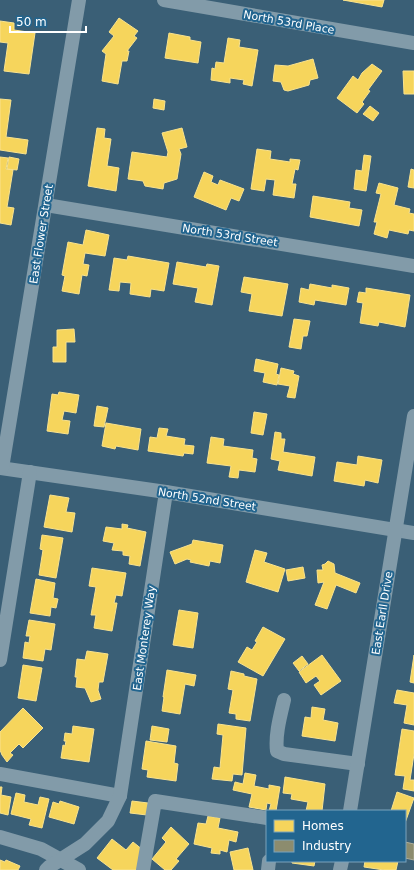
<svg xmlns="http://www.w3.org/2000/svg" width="414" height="870" viewBox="0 0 414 870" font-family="'DejaVu Sans',sans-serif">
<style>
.homes{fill:#f6d55c;stroke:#f9e28d}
.industry{fill:#8c8c6e;stroke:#aeae9a}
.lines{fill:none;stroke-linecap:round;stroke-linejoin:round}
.minor{stroke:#829ba9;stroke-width:14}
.labels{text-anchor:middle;stroke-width:4;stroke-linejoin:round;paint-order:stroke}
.street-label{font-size:11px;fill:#fff;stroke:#22658f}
</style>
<rect width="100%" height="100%" fill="#3a5f76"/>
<g class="homes">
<polygon points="343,0 384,0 382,7"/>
<polygon points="119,18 138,31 134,36 137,38 127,51 129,51 127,61 122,61 118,84 102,81 106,54 102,51 114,36 109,32"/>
<polygon points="0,21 14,23 14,30 35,33 29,74 4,71 8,43 0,42"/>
<polygon points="169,33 190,37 190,40 201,42 198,63 165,58"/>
<polygon points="228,38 240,40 239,47 258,50 252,86 243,84 244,80 230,78 230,83 211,80 212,68 215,69 216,62 224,63"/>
<polygon points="313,59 318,78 310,80 309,85 288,91 284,90 281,82 273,81 275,65 288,66"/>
<polygon points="372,64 382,71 368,90 370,91 362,102 364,104 357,113 337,98 353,76 358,80 362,73"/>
<polygon points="403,71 414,71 414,94 404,94"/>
<polygon points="0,99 11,100 6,137 28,140 26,154 0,150"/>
<polygon points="154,99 165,101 164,110 153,108"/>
<polygon points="370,106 379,113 373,121 363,114"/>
<polygon points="97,128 105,129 104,138 111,139 107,166 119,168 116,191 88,186"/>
<polygon points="182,128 187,147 179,149 181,154 177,179 164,183 163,189 145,186 143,181 128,179 132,152 167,157 168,152 162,133"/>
<polygon points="257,149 271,151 270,159 290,162 290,159 300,160 298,170 295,169 292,184 296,184 294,198 273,195 275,180 266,179 264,191 251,189"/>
<polygon points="364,155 371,156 366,191 354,189 356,170 362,171"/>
<polygon points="0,157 8,158 6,169 13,170 7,207 14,208 11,225 0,223"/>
<polygon points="9,157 19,159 17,170 7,169"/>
<polygon points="411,169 414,170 414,188 408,187"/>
<polygon points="204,172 213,176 211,182 218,185 220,180 244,189 239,201 231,198 226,210 194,197"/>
<polygon points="379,183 398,188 394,205 410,209 409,213 414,214 414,231 409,230 408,234 389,230 387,238 374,234 377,222 374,222 381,194 376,193"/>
<polygon points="313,196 350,202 349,208 362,210 359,226 310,217"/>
<polygon points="86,230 109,235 105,256 85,253 83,264 89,265 87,276 82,275 79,294 62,291 65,276 62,275 68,242 83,245"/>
<polygon points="128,256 169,263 164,291 151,289 150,297 130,294 131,283 120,282 119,291 109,290 114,258 127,260"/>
<polygon points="177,262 206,267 207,264 219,266 212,305 195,302 198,288 173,284"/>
<polygon points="244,277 288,284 282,316 249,311 252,294 241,292"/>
<polygon points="310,284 332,288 332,285 349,288 346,305 315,300 314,305 299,302 301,288 309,290"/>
<polygon points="366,288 410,295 405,327 379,322 378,326 360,323 363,303 357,302 359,292 366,293"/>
<polygon points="294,319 310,321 307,336 303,336 301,349 289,347"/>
<polygon points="74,329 75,342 66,342 66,362 53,362 53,347 57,347 57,330"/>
<polygon points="256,359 278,364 276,374 279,375 277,385 263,382 265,373 254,371"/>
<polygon points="281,368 294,371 293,374 299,376 295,398 287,397 290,386 278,384"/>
<polygon points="59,392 79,395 76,413 64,411 62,420 70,421 68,434 47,431 52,394 58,395"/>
<polygon points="97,406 108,408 104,427 94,426"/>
<polygon points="254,412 267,414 263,435 251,433"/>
<polygon points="106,423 141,429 138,450 116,446 115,449 102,446"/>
<polygon points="159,428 168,429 166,436 185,439 184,445 194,446 193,454 184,453 183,456 148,451 150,437 157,438"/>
<polygon points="275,432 281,433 281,439 285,439 283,452 315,457 312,476 278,470 280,461 271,459"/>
<polygon points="211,437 224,439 223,446 253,450 252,458 257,459 255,472 239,470 238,478 229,477 231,466 207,463"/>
<polygon points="358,456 382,460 378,483 365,480 364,486 334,481 337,462 357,465"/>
<polygon points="50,495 69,498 66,512 75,513 72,532 44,527"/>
<polygon points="122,524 128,525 127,528 146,532 140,566 129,564 130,556 123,555 123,551 112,550 114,543 103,541 106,527 122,529"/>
<polygon points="42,535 63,538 56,578 39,575 43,550 40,549"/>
<polygon points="193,540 223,545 220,563 210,561 209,566 190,562 191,560 187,559 175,564 170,552 192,544"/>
<polygon points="255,550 267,553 264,562 285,569 278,592 246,582"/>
<polygon points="328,561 334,564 335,573 360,583 356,593 336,585 327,609 315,605 324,582 318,583 317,570 323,570 322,565 325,564"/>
<polygon points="303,567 305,578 288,581 286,570"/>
<polygon points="92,568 126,573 122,596 116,595 114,603 117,603 112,631 94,628 96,615 91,615 96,587 89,586"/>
<polygon points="36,579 55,583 53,598 58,599 56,608 51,607 50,616 30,613"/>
<polygon points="179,610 198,613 193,648 173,645"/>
<polygon points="29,620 55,624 51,650 45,649 43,661 23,658 25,642 29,643 30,636 26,636"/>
<polygon points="263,627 285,639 263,676 238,662 247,647 252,650 257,642 255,641"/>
<polygon points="87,651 108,654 103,682 99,682 98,690 101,699 91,702 85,688 76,687 77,677 75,677 77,659 85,660"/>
<polygon points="322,655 341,681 321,695 314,685 320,681 316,676 306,683 299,672"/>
<polygon points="414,655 414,683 410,682"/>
<polygon points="302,656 308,664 299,671 293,663"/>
<polygon points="23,665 42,668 36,701 18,698"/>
<polygon points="167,670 196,675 194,686 185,684 180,714 162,711 164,697 163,697"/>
<polygon points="231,671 244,674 244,676 257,679 250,721 236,719 236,714 229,713 233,690 228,689"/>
<polygon points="397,690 414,693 414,725 404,723 407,705 394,703"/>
<polygon points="312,707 325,709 323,720 338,723 335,741 302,736 305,717 311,718"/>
<polygon points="23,708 43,728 23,748 19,744 10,753 13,755 7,762 2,755 0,750 0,732"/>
<polygon points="218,724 246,728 242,775 233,774 232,781 212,779 214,767 220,768 223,735 217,734"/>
<polygon points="73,726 94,729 89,762 61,758 63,745 65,746 66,741 64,741 65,733 72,734"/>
<polygon points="152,726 169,729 167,742 150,740"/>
<polygon points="402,729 414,731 414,754 410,780 414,780 414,791 403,789 405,776 395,775"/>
<polygon points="146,741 176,746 174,763 178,764 176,781 147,777 148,770 142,769"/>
<polygon points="245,773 256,775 254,786 269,789 269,785 280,787 276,811 269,811 271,804 267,803 266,810 249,807 252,794 233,790 235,782 243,784"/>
<polygon points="285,777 325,784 322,811 306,811 308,802 291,799 292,794 283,793"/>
<polygon points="0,787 2,787 1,795 11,797 8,815 0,813"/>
<polygon points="397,792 414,798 405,823 405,811 391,811"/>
<polygon points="16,793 25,795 24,802 38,805 40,797 49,799 42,828 29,825 31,819 11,814"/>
<polygon points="60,801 79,807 74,824 49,817 53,802 59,804"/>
<polygon points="132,801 148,803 147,815 130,813"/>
<polygon points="208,816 220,818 218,828 238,832 236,842 229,840 227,852 220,850 220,854 211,853 212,848 194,844 198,823 206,824"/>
<polygon points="171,827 189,844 176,859 179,861 171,870 165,870 152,859 166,842 162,838"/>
<polygon points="112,839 126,850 133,842 143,850 138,870 113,870 97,858"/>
<polygon points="248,848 253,870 234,870 230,852"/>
<polygon points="0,860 5,862 6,860 20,866 18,870 0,870"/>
<polygon points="292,861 315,861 314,866 292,863"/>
<polygon points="365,861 398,861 396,870 384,870 364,867"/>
</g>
<polygon class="industry" points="405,842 414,844 414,860 405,858"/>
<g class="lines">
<g class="minor">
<polyline points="164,0 414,43"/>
<polyline points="46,205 414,266"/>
<polyline points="0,468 166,492 414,533"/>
<polyline points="2,468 79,0"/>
<polyline points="0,660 30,472"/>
<path d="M284 700C280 717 275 735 277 751L284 754 358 764"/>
<polyline points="0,774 120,796"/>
<polyline points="350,811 414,416"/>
<polyline points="0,837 41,849 79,870"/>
<polyline points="46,870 49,867 85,844 108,821 120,796 166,492"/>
<polyline points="143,870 155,801 267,818"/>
<polyline points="268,870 269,861"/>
<polyline points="340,870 342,861"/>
</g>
</g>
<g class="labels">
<g class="street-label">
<text transform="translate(289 22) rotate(10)" y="4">North 53rd Place</text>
<text transform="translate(41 234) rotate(-81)" y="4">East Flower Street</text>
<text transform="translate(230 235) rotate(9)" y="4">North 53rd Street</text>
<text transform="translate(207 499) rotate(9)" y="4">North 52nd Street</text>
<text transform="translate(382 613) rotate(-81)" y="4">East Earll Drive</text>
<text transform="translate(144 638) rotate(-82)" y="4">East Monterey Way</text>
</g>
</g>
<rect x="266" y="810" width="140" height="52" fill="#22658f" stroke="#7aa3bc"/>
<rect x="274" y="820" width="20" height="12" fill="#f6d55c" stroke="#7aa3bc"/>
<text x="302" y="830" font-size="12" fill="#ffffff">Homes</text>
<rect x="274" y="840" width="20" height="12" fill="#8c8c6e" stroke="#7aa3bc"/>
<text x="302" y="850" font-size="12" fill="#ffffff">Industry</text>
<path d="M10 26v6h76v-6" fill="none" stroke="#ffffff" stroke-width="2"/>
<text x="16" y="26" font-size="12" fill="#ffffff" stroke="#22658f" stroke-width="3" paint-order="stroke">50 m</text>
</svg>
